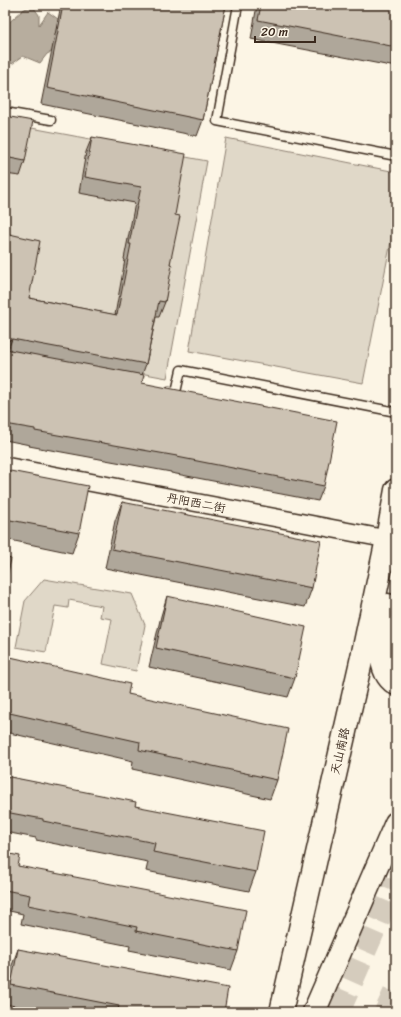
<svg xmlns="http://www.w3.org/2000/svg" width="401" height="1017" viewBox="0 0 401 1017" font-family="Sriracha,'LXGW WenKai TC',sans-serif">
<style>
.green{fill:#e0d8c8;stroke:#8e8173}
.water{fill:#b7ad9e;stroke:#85796b}
.lines{fill:none;stroke-linecap:round;stroke-linejoin:round}
.trunk-tunnel{stroke:#d5ccbd;stroke-width:22;stroke-dasharray:22 11;stroke-linecap:butt}
.service-casing{stroke:#3b2a1e;stroke-width:11}
.minor-casing{stroke:#3b2a1e;stroke-width:20}
.secondary-casing{stroke:#3b2a1e;stroke-width:25}
.trunk-casing{stroke:#3b2a1e;stroke-width:25}
.service{stroke:#fcf5e5;stroke-width:8}
.minor{stroke:#fcf5e5;stroke-width:17}
.secondary{stroke:#fcf5e5;stroke-width:22}
.trunk{stroke:#fcf5e5;stroke-width:22}
.wall{fill:#afa79a;stroke:#3b2a1e}
.shaded-wall{fill:#8f887d;stroke:#3b2a1e}
.building{fill:#ccc2b3;stroke:#3b2a1e}
.labels{text-anchor:middle;stroke-width:3;stroke-linejoin:round;paint-order:stroke}
.street-label{font-size:12px;fill:#3b2a1e;stroke:#fcf5e5}
</style>
<rect width="100%" height="100%" fill="#fcf5e5"/>
<filter id="ink" filterUnits="userSpaceOnUse"><feTurbulence type="fractalNoise" baseFrequency=".025" numOctaves="2"/><feDisplacementMap in="SourceGraphic" scale="8" xChannelSelector="R" yChannelSelector="G"/><feConvolveMatrix kernelMatrix="1 2 1 2 8 2 1 2 1" color-interpolation-filters="sRGB"/></filter>
<g filter="url(#ink)">
<g class="green">
<polygon points="5,123 207,161 167,378 5,348"/>
<polygon points="226,138 396,172 396,216 363,383 189,351"/>
<polygon points="44,579 132,594 145,625 136,671 103,664 112,619 100,617 102,606 69,600 68,608 55,606 46,652 16,647 25,601"/>
</g>
<path class="water" d="M32 5 39 15V25L48 12 68 26 65 45 47 54 40 63 23 56 12 64C6 56 3 52 8 43L5 37V26L23 10Z"/>
<g class="lines">
<g class="trunk-tunnel">
<polyline points="339,1012 396,881"/>
<polyline points="385,1012 396,988"/>
</g>
<defs>
<g id="service">
<polyline points="238,5 217,121 396,156"/>
<polyline points="5,112 51,120"/>
<polyline points="169,391 176,392 181,370 396,412"/>
</g>
<polyline id="minor" points="5,466 387,539"/>
<g id="secondary">
<path d="M388 605C384 628 372 669 396 684"/>
<polyline points="281,1012 362,657 387,539 396,490"/>
</g>
<polyline id="trunk" points="314,1012 396,823"/>
</defs>
<use href="#service" class="service-casing"/>
<use href="#minor" class="minor-casing"/>
<use href="#secondary" class="secondary-casing"/>
<use href="#trunk" class="trunk-casing"/>
<use href="#service" class="service"/>
<use href="#minor" class="minor"/>
<use href="#secondary" class="secondary"/>
<use href="#trunk" class="trunk"/>
</g>
<g class="wall">
<polygon points="61,5 226,5 203,120 197,136 41,104"/>
<polygon points="257,5 396,5 396,67 251,39"/>
<polygon points="5,116 25,161 20,176 5,174"/>
<polygon points="92,137 175,215 170,264 165,302 159,317 156,317 146,364 142,375 142,383 324,486 318,501 171,473 171,472 29,446 30,445 5,440 5,233 29,298 115,315 125,260 124,259 135,203 79,193 86,152"/>
<polygon points="5,470 79,533 72,553 5,539"/>
<polygon points="122,502 312,588 305,607 105,568 115,521"/>
<polygon points="167,596 295,678 288,697 149,667 161,616"/>
<polygon points="6,656 128,694 277,780 270,799 132,769 133,761 5,732 5,658"/>
<polygon points="5,776 135,806 256,872 249,891 146,871 148,862 36,840 36,838 5,832"/>
<polygon points="5,853 18,866 238,951 231,970 129,950 130,946 21,924 23,914 5,910"/>
<polygon points="18,949 224,1012 44,1012 5,1004 5,999 11,968"/>
</g>
<polygon class="shaded-wall" points="12,339 6,355 5,355 6,341"/>
<g class="building">
<polygon points="63,5 226,5 203,120 47,88"/>
<polygon points="261,5 396,5 396,47 258,20"/>
<polygon points="5,116 33,121 25,161 5,157"/>
<polygon points="92,137 186,154 175,215 180,216 170,264 172,265 165,302 159,301 146,364 12,339 6,341 6,347 10,350 144,375 142,383 337,421 324,486 177,457 177,456 35,431 35,429 5,424 5,233 40,241 29,298 117,315 131,244 129,244 141,187 85,177"/>
<polygon points="5,470 88,486 79,533 5,519"/>
<polygon points="122,502 321,541 312,588 112,549"/>
<polygon points="5,557 11,559 5,586"/>
<polygon points="167,596 306,627 295,678 156,648"/>
<polygon points="6,656 130,684 128,694 288,729 277,780 139,750 140,742 5,712 5,660"/>
<polygon points="5,776 136,802 135,806 264,831 256,872 153,852 155,843 43,821 43,819 5,812"/>
<polygon points="5,853 20,856 18,866 246,910 238,951 136,931 137,927 28,905 30,895 5,890"/>
<polygon points="18,949 228,988 224,1012 132,1012 118,1009 119,1006 11,985"/>
</g>
</g>
<g class="labels">
<g class="street-label">
<text transform="translate(196 503) rotate(11)" y="4">丹阳西二街</text>
<text transform="translate(340 751) rotate(-77)" y="4">天山南路</text>
</g>
</g>
<rect width="401" height="1017" fill="none" stroke="#fcf5e5" stroke-width="20"/>
<rect x="10" y="10" width="381" height="997" fill="none" stroke="#3b2a1e" stroke-width="1.5" filter="url(#ink)"/>
<path d="M255 36v6h60v-6" fill="none" stroke="#3b2a1e" stroke-width="2"/>
<text x="261" y="36" font-size="12" fill="#3b2a1e" stroke="#fcf5e5" stroke-width="3" paint-order="stroke">20 m</text>
</svg>
